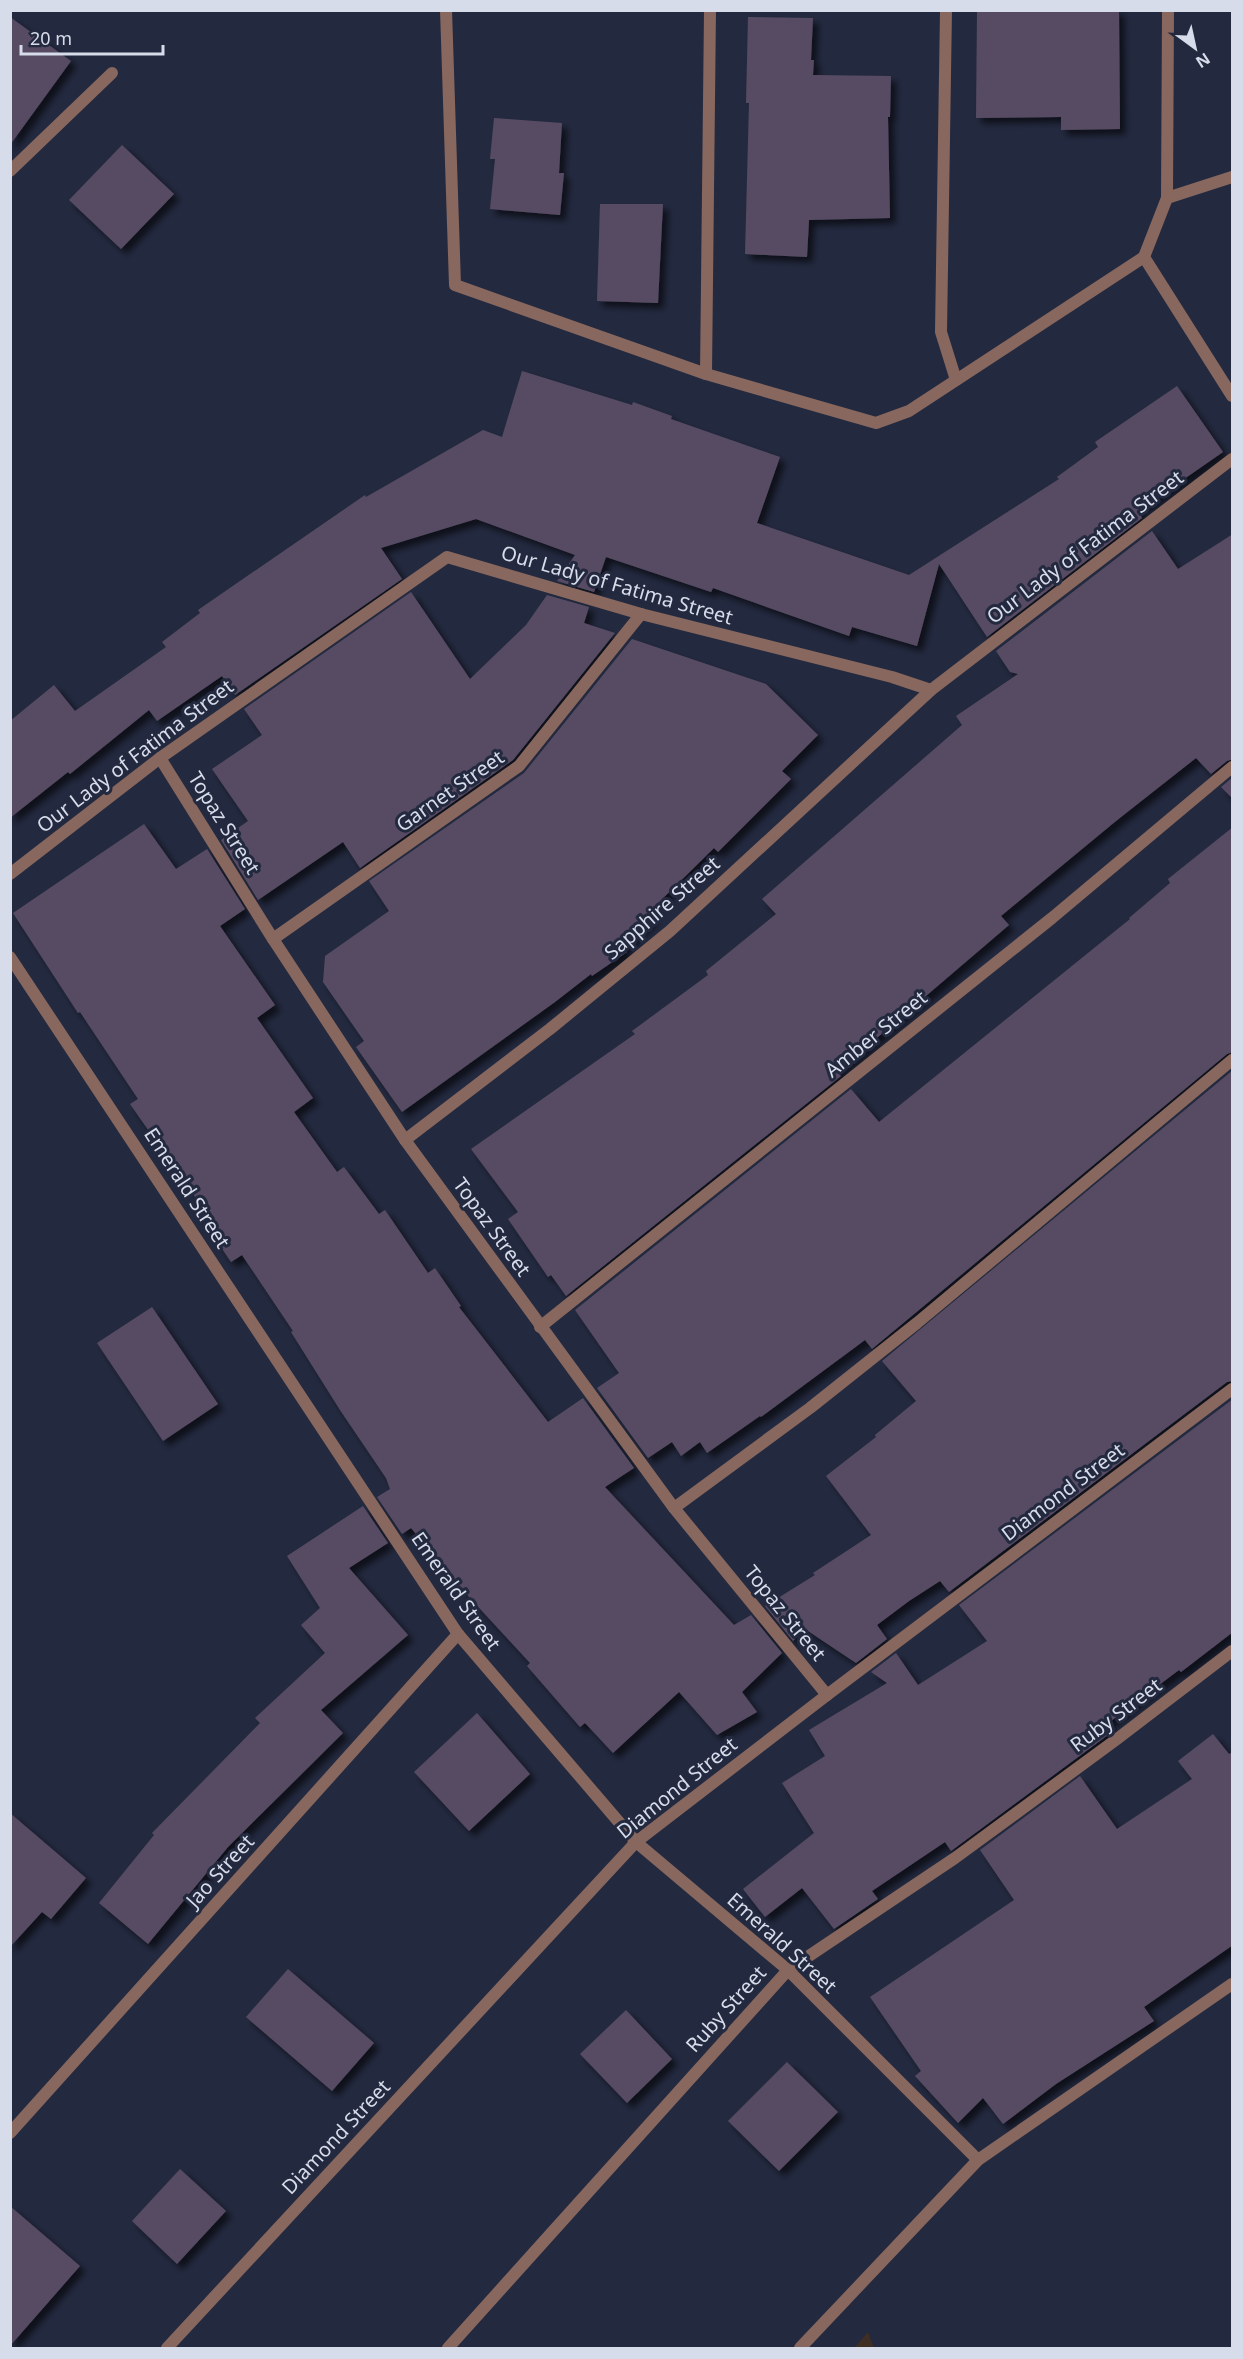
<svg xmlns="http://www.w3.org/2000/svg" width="1243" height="2359" viewBox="0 0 1243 2359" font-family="'Noto Sans',sans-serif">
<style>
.industrial{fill:#3e2e23}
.building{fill:#574c63;filter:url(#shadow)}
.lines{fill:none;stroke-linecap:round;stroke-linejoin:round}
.street{stroke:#87675e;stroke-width:12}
.labels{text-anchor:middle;stroke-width:6;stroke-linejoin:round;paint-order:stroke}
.street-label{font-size:20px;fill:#d7dcea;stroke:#23293f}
</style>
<defs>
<filter id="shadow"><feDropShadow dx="5.5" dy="5.5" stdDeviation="3" flood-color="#0009"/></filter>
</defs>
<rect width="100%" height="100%" fill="#23293f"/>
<polygon class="industrial" points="868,2332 874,2348 854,2348"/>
<g class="building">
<polygon points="977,10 1119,10 1120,129 1061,130 1061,117 976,118"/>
<polygon points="10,17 71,61 10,145"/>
<polygon points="748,17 813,18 811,60 814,60 813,75 891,76 890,117 888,117 890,218 809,220 807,257 745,254 749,103 746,103"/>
<polygon points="494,118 562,123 559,173 564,173 560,215 490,209 495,159 490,159"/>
<polygon points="122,145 174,194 121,249 69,200"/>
<polygon points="600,204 663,204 658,303 597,301"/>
<polygon points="522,371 632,405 633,402 672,416 671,419 780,457 757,523 909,575 1059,479 1057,477 1098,447 1095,442 1177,386 1223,452 1138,511 1142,518 987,637 939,564 917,646 852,627 849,636 713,588 711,592 606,557 594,592 557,581 575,555 476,519 381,548 402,579 235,695 222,676 157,721 149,710 70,774 68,772 10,818 10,721 54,685 75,711 166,647 162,642 200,613 198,610 365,495 366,497 483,430 502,437"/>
<polygon points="1152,531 1178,569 1233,534 1233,759 1227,761 1211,774 1196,758 1116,821 1001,916 1009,925 837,1072 841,1076 566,1296 551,1275 548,1277 508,1219 518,1212 471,1149 635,1034 632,1031 708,975 706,971 776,914 762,899 962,725 956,716 1018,674 1010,672 996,651"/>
<polygon points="411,592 470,679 526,625 547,595 589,607 584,623 615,633 513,760 360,868 343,842 258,900 221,840 248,821 212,769 262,735 244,709"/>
<polygon points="632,639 766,684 818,735 782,771 791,779 718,852 714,848 648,913 652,919 623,948 627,952 592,976 591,974 555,1002 402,1112 356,1047 364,1041 323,982 325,956 389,911 369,881 524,773"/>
<polygon points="1233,777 1233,799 1221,787"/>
<polygon points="144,824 176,869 207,849 245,909 220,926 275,1005 257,1018 313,1098 294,1112 337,1172 344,1167 379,1214 385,1210 428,1273 435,1268 461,1306 459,1307 548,1422 583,1398 634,1468 605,1487 734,1625 751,1615 782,1653 742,1692 757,1712 717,1735 679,1692 613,1753 585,1723 580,1727 527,1666 530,1663 470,1598 411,1528 402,1534 377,1497 390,1489 386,1478 340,1410 291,1332 293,1331 242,1255 231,1262 206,1225 212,1221 130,1104 138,1099 80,1012 78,1013 13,913"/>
<polygon points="1233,827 1233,1052 1227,1054 872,1349 865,1340 761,1417 760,1416 707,1453 700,1442 681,1456 672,1442 648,1458 597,1388 619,1373 575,1310 851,1089 879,1122 1130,919 1129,918 1170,883 1168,879"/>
<polygon points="1233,1070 1233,1381 1227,1382 949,1592 940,1581 909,1601 877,1625 887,1639 856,1663 805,1629 793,1641 765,1606 815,1575 813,1573 871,1535 826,1476 876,1437 875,1435 916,1401 882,1361"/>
<polygon points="152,1307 218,1404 163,1441 97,1343"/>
<polygon points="1233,1399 1233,1632 1181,1672 1179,1670 1107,1724 1112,1732 951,1851 945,1842 872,1891 878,1899 834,1929 802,1888 765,1917 743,1889 814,1833 782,1783 825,1756 809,1730 887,1683 871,1672 896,1653 918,1685 987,1641 959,1605"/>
<polygon points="363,1506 388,1543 349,1568 408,1635 321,1710 343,1733 228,1847 148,1944 99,1903 154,1835 152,1833 260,1723 255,1718 325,1653 301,1625 320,1608 287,1556"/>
<polygon points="477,1713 530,1774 469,1831 414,1772"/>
<polygon points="1213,1734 1229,1754 1233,1752 1233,1945 1144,2007 1154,2021 1056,2084 1003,2124 983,2098 958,2123 915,2076 921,2071 870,1997 1014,1900 980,1850 1080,1776 1117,1829 1192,1779 1178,1761"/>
<polygon points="10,1813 86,1878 51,1919 42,1912 10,1947"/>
<polygon points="288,1969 374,2043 332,2091 246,2017"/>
<polygon points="626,2010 672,2059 627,2103 580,2054"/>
<polygon points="787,2062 838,2112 779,2171 728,2121"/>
<polygon points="180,2169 226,2211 177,2264 132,2221"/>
<polygon points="10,2206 80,2266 10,2346"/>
</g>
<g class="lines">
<g class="street">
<polyline points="446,10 455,285 706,374 876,423 909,411 1144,257"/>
<polyline points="946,10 941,332 956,380"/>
<polyline points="1168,10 1167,198 1232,177"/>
<polyline points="10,171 112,73"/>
<polyline points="1167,198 1144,257 1232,396"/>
<polyline points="706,374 710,10"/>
<polyline points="160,758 273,939 405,1140 674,1508 827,1695"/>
<polyline points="10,874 160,758 447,557 641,614 892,677 931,690"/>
<polyline points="273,939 519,766 641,614"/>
<polyline points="10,957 458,1634 636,1842 788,1970 978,2160"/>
<polyline points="405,1140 550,1029 670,931 931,690 1232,459"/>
<polyline points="540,1327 1052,918 1232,767"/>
<polyline points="674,1508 810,1408 917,1323 1232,1060"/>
<polyline points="10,2133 458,1634"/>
<polyline points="167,2348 636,1842 827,1695 1232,1389"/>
<polyline points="448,2348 788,1970 955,1858 1117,1739 1232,1651"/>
<polyline points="800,2348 978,2160 1232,1984"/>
</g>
</g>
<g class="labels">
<g class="street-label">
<text transform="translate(1085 547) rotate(-37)" y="7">Our Lady of Fatima Street</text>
<text transform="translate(617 585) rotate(16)" y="7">Our Lady of Fatima Street</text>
<text transform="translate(135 756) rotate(-37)" y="7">Our Lady of Fatima Street</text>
<text transform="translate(450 791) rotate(-35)" y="7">Garnet Street</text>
<text transform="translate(224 823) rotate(58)" y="7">Topaz Street</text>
<text transform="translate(662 908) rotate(-41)" y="7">Sapphire Street</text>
<text transform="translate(876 1034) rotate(-39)" y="7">Amber Street</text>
<text transform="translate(187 1188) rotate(57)" y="7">Emerald Street</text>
<text transform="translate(492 1227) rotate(54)" y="7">Topaz Street</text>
<text transform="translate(1063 1492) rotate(-37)" y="7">Diamond Street</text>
<text transform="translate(456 1591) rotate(55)" y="7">Emerald Street</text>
<text transform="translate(785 1613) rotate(51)" y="7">Topaz Street</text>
<text transform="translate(1116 1715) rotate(-37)" y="7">Ruby Street</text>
<text transform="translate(677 1788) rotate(-39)" y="7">Diamond Street</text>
<text transform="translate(220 1871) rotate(-48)" y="7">Jao Street</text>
<text transform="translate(782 1943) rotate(42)" y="7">Emerald Street</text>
<text transform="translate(726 2009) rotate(-48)" y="7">Ruby Street</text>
<text transform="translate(336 2137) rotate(-47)" y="7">Diamond Street</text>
</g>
</g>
<rect width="1243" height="2359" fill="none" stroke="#d7dcea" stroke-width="24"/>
<g transform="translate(1195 48) rotate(147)" stroke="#23293f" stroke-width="4.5" paint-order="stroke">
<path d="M0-4.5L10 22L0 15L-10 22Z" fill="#d7dcea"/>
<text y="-9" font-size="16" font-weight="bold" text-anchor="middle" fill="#d7dcea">N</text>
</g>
<path d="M21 45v9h142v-9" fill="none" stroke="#d7dcea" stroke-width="3"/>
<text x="30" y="45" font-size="18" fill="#d7dcea" stroke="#23293f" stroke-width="4.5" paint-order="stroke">20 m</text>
</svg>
